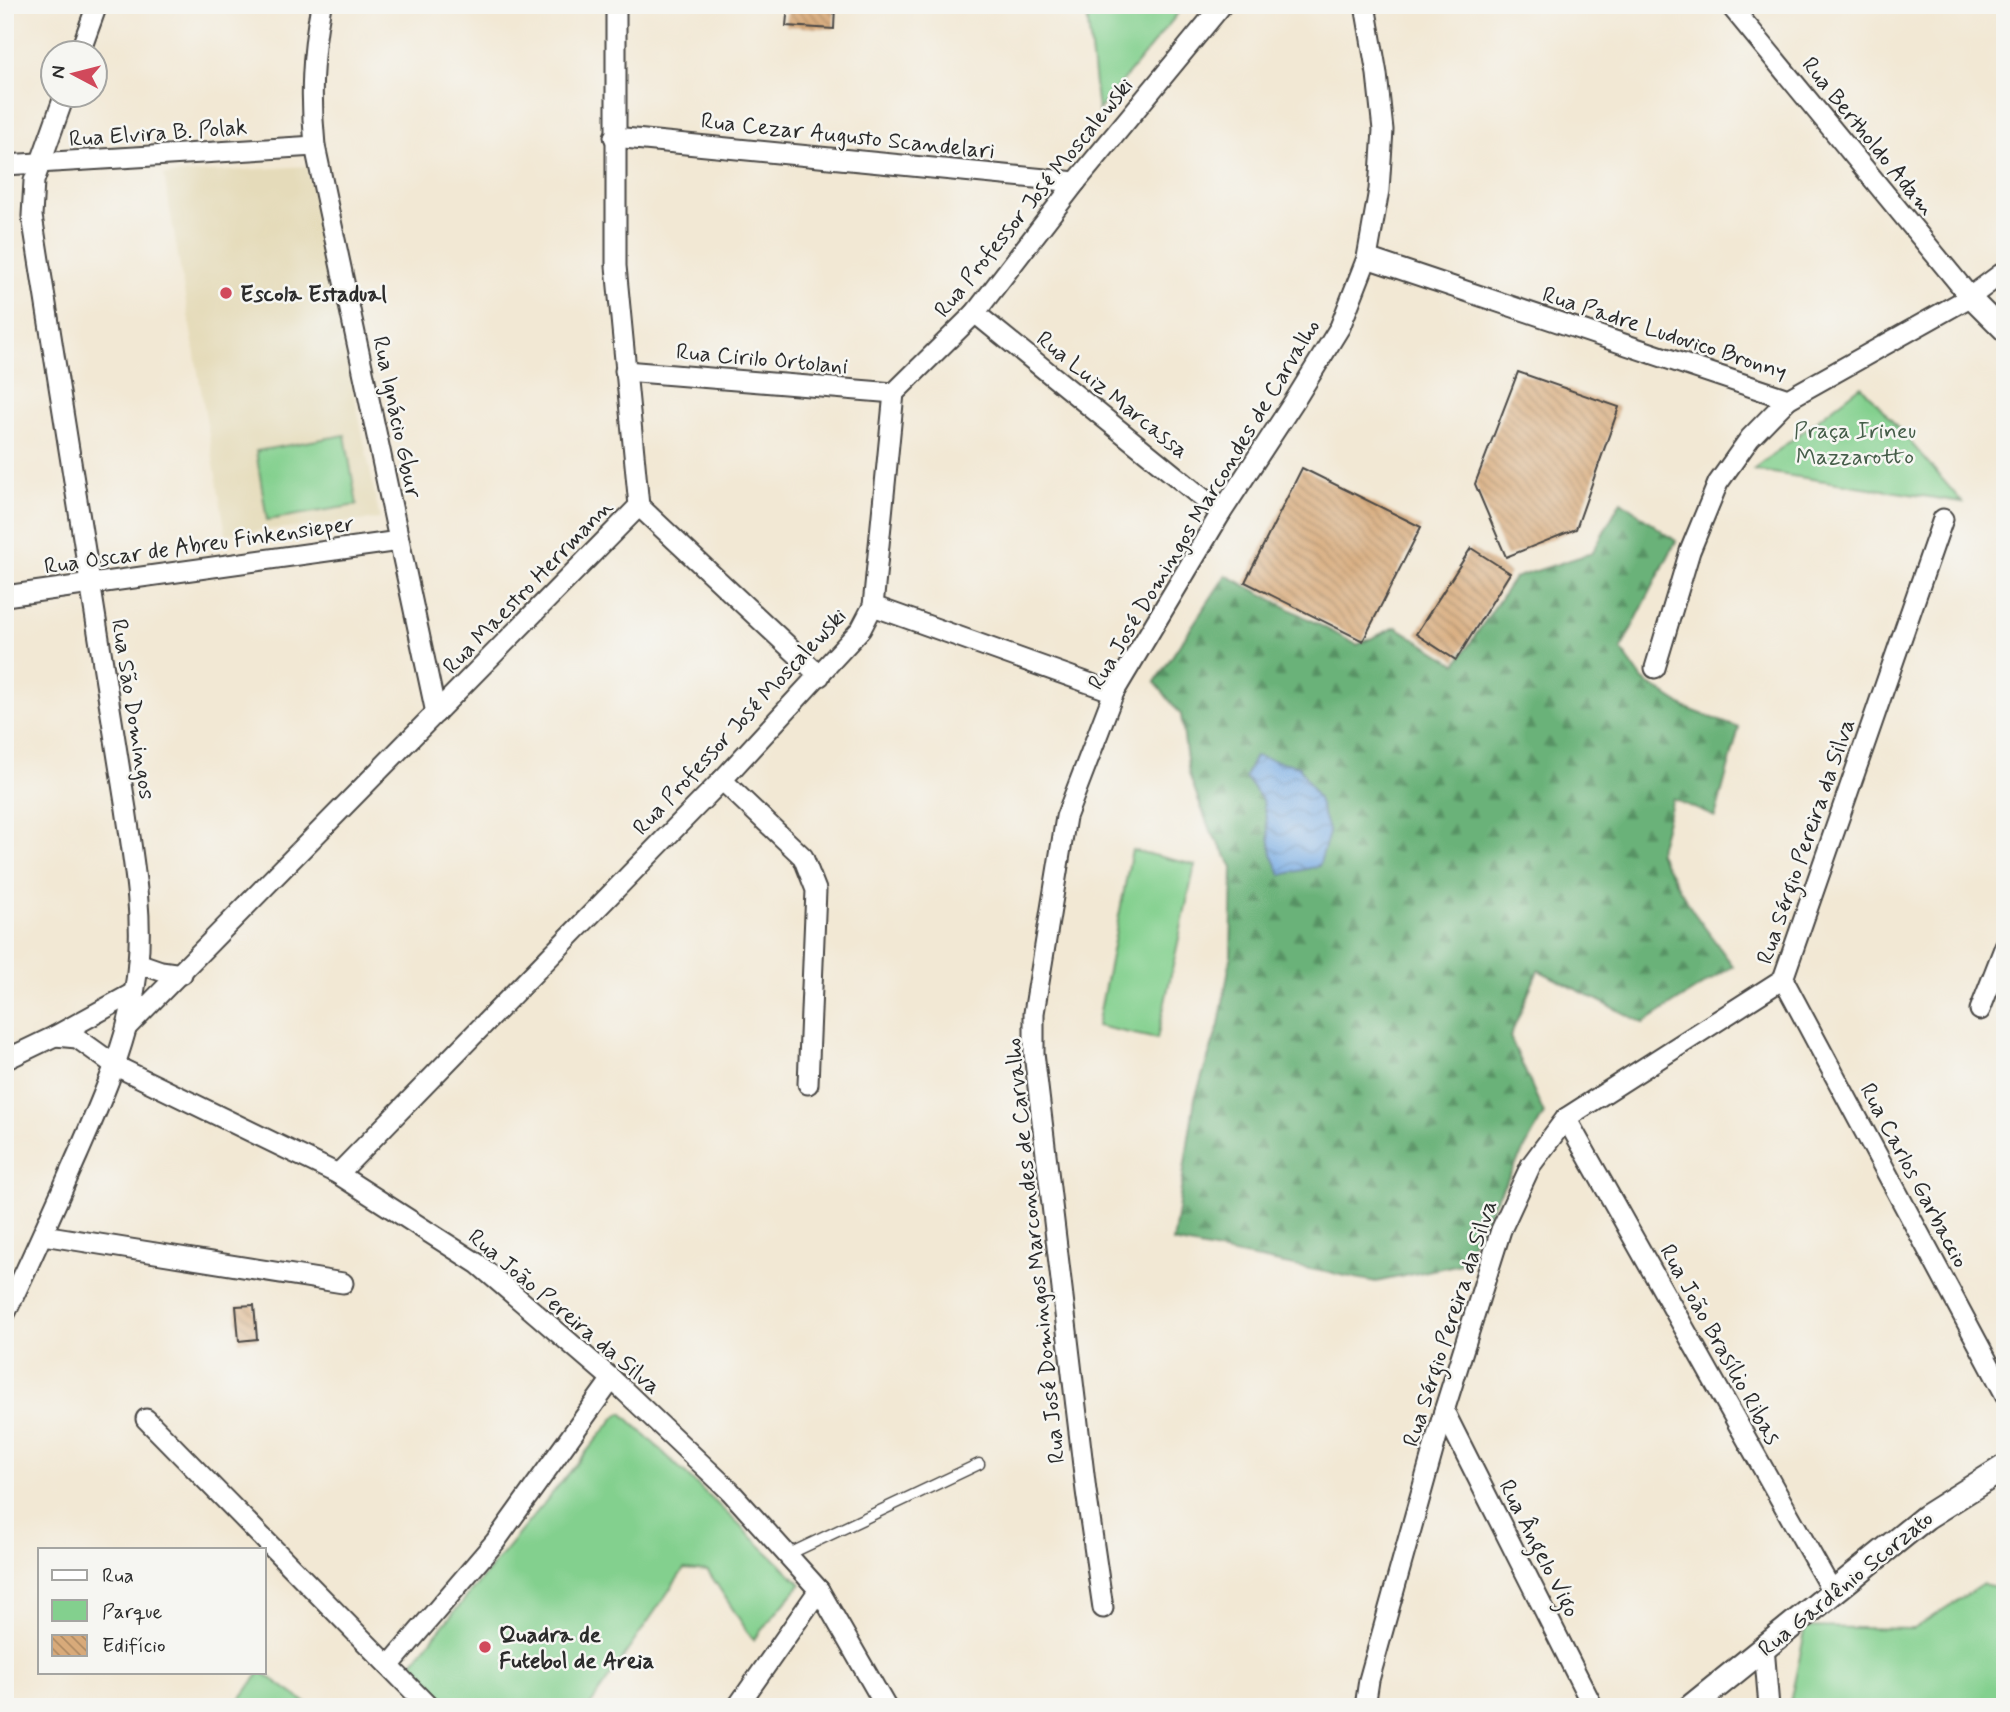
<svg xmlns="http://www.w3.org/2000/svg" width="2010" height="1712" viewBox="0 0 2010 1712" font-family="Mynerve,sans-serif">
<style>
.built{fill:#e5dbba}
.green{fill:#83d08e;stroke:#577e5c;stroke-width:2}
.forest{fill:url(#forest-firs);stroke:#4a6e52;stroke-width:2}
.water{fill:url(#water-waves);stroke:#506a87;stroke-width:2}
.building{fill:url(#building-back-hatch)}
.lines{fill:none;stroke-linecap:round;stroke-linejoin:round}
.service-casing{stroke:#494744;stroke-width:13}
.minor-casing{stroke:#494744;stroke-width:23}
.tertiary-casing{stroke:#494744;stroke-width:28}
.service{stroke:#fff;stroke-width:10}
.minor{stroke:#fff;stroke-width:19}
.tertiary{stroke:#fff;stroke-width:24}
.poi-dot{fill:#d1495b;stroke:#f6f6f2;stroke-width:2.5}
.labels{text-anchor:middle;stroke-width:5;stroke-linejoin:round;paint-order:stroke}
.street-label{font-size:23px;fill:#2b2b2b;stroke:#f6f6f2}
.poi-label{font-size:23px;font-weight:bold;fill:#2b2b2b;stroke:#f6f6f2;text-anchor:start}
.park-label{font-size:23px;fill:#455d49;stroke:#f6f6f2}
</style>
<defs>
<pattern id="forest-firs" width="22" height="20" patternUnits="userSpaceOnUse" patternTransform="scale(1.75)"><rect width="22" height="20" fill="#6ab279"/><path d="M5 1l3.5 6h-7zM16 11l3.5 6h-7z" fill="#579163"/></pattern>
<pattern id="water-waves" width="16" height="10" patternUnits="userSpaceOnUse" patternTransform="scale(1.75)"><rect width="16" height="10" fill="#76aae3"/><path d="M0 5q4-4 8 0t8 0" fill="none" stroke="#618bb8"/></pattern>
<pattern id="building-back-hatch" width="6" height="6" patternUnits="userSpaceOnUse" patternTransform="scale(1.75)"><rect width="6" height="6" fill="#d8aa7a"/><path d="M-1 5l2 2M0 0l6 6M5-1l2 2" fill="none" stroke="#af8b64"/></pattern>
</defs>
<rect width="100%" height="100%" fill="#f6f6f2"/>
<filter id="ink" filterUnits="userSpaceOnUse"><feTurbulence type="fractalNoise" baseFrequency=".0143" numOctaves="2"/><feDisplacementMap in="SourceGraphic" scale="14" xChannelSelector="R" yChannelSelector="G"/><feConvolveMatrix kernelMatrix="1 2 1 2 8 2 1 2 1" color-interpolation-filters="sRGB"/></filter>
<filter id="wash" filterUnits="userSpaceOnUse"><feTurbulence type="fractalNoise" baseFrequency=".00686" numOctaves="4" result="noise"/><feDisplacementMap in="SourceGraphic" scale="28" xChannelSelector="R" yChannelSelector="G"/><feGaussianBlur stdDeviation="1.57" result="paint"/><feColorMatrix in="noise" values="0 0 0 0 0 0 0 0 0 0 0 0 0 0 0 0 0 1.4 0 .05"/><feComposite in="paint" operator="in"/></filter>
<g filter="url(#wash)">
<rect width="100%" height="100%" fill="#f2e8d4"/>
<polygon class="built" points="307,166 380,519 226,534 164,175"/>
<g class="green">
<polygon points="1086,5 1185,5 1098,111"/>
<polygon points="1861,386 1875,401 1962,502 1753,470"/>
<polygon points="345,435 357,505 267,520 256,451"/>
<polygon points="1132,850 1195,865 1157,1039 1097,1026"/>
<polygon points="622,1413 801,1584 753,1640 708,1571 684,1569 589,1707 452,1707 414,1668 413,1662 616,1416"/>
<polygon points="1983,1584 2005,1589 2005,1707 1789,1707 1806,1627 1913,1629"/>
<polygon points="260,1672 262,1672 312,1707 234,1707"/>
</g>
<polygon class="forest" points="1621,501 1676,541 1621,649 1643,680 1686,708 1739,728 1715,817 1673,799 1658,852 1692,910 1733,966 1643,1023 1538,970 1510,1037 1544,1114 1460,1264 1376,1282 1173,1242 1195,1098 1219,1025 1231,956 1233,867 1209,828 1189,774 1181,715 1155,682 1226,575 1357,645 1396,627 1456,664 1514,578 1592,553"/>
<polygon class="water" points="1255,756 1299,766 1318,799 1329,833 1319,866 1281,875 1272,854 1263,801 1245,777"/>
<g id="blocks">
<g class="building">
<polygon points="788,5 835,5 834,29 786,26"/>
<polygon points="1518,372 1619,407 1576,529 1506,557 1475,484"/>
<polygon points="1302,468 1421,527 1363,641 1245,582"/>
<polygon points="1471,548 1510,573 1456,660 1416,634"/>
<polygon points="254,1305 257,1339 239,1341 236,1306"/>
</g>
</g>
</g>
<g filter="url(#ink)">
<use href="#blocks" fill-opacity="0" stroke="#494744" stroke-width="2"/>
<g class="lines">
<defs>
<polyline id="service" points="787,1555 979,1464"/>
<g id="minor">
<path d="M321 5C312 54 310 96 315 146L436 713"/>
<polyline points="1730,5 1970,297 2005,332"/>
<polyline points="80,52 97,5"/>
<polyline points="614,137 1076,182"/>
<polyline points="5,165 315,146"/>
<polyline points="1367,258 1788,399 1970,297 2005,271"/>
<polyline points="975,313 1221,513"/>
<polyline points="625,371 894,393"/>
<polyline points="639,506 820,676"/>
<polyline points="5,596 399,541"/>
<polyline points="873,606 1114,692"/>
<polyline points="1655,668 1690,551 1718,483 1750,438 1788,399"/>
<polyline points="722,780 803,857 816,890 808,1084"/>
<polyline points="138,963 161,971 182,974"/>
<polyline points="1783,979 2005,1394"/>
<polyline points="1980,1010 2005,946"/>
<polyline points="127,1027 639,506 616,266 616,5"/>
<polyline points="55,1036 77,1038 116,1066 338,1174 478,1264 612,1379 730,1491 819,1590 886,1707"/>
<polyline points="5,1060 55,1036 133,993"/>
<polyline points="1566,1118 1833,1593"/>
<polyline points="338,1174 722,780 861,629 873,606 894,393 975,313 1076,182 1222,5"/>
<polyline points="43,1235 343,1283"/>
<path d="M5 1314C31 1261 54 1208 78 1154 105 1092 133 1031 138 962 143 911 133 859 126 809L32 216 34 181 65 94"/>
<polyline points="1444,1411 1593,1707"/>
<polyline points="146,1419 429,1707"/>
<polyline points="1103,1608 1086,1491 1034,1053 1034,1013 1066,817 1114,692 1221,513 1297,397 1340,327 1367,258 1379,190 1383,130 1377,74 1365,5"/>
<polyline points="1764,1647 1769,1707"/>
<polyline points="389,1666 495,1542 612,1379"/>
<polyline points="737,1707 819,1590"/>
<polyline points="1365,1707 1369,1680 1444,1411 1501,1230 1531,1165 1566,1118 1783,979 1943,519"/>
</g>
<polyline id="tertiary" points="1691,1707 1926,1517 2005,1467"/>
</defs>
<use href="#service" class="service-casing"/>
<use href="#minor" class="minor-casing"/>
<use href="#tertiary" class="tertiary-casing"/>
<use href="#service" class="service"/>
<use href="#minor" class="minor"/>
<use href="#tertiary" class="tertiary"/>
</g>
</g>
<g class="poi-dot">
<circle cx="226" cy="293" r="7"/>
<circle cx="485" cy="1647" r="7"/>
</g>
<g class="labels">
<g class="street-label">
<text transform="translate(158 132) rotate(-4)" y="8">Rua Elvira B. Polak</text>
<text transform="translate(848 135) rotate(6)" y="8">Rua Cezar Augusto Scandelari</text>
<text transform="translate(1869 136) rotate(51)" y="8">Rua Bertholdo Adam</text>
<text transform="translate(1033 197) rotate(-51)" y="8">Rua Professor José Moscalewski</text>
<text transform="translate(1665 332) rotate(18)" y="8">Rua Padre Ludovico Bronny</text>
<text transform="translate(762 358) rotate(5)" y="8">Rua Cirilo Ortolani</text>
<text transform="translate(1113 394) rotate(39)" y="8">Rua Luiz Marcassa</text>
<text transform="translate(398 417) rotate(78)" y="8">Rua Ignácio Gbur</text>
<text transform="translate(1203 504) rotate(-59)" y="8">Rua José Domingos Marcondes de Carvalho</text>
<text transform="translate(199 544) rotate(-8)" y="8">Rua Oscar de Abreu Finkensieper</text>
<text transform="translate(527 586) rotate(-46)" y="8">Rua Maestro Herrmann</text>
<text transform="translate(134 709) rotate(81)" y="8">Rua São Domingos</text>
<text transform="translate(739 721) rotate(-47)" y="8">Rua Professor José Moscalewski</text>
<text transform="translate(1805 841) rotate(-71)" y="8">Rua Sérgio Pereira da Silva</text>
<text transform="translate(1915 1175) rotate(62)" y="8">Rua Carlos Garbaccio</text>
<text transform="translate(1034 1251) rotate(-96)" y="8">Rua José Domingos Marcondes de Carvalho</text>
<text transform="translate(565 1311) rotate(40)" y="8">Rua João Pereira da Silva</text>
<text transform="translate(1449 1323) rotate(-72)" y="8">Rua Sérgio Pereira da Silva</text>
<text transform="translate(1721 1344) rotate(61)" y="8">Rua João Brasílio Ribas</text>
<text transform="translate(1540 1548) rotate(63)" y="8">Rua Ângelo Vigo</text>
<text transform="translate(1845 1583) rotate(-39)" y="8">Rua Gardênio Scorzato</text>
</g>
<g class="poi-label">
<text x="240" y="301">Escola Estadual</text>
<text x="499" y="1642">Quadra de<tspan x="499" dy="26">Futebol de Areia</tspan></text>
</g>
<g class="park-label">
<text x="1855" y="438">Praça Irineu<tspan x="1855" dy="26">Mazzarotto</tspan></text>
</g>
</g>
<rect width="2010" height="1712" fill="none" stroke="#f6f6f2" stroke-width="28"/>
<rect x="38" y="1548" width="228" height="126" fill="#f6f6f2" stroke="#a5a5a2" stroke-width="2"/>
<rect x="52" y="1570" width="35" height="10" fill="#ffffff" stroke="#a5a5a2" stroke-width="2"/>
<text x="102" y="1582" font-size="21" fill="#2b2b2b">Rua</text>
<rect x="52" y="1600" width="35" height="21" fill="#83d08e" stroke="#a5a5a2" stroke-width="2"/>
<text x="102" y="1618" font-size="21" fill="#2b2b2b">Parque</text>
<rect x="52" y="1635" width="35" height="21" fill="url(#building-back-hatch)" stroke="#a5a5a2" stroke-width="2"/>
<text x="102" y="1652" font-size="21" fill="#2b2b2b">Edifício</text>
<g transform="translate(74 74) rotate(277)"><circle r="33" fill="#f6f6f2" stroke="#a5a5a2" stroke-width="2"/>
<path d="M0-5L12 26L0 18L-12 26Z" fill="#d1495b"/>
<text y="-10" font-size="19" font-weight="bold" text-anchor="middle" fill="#2b2b2b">N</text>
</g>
</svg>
